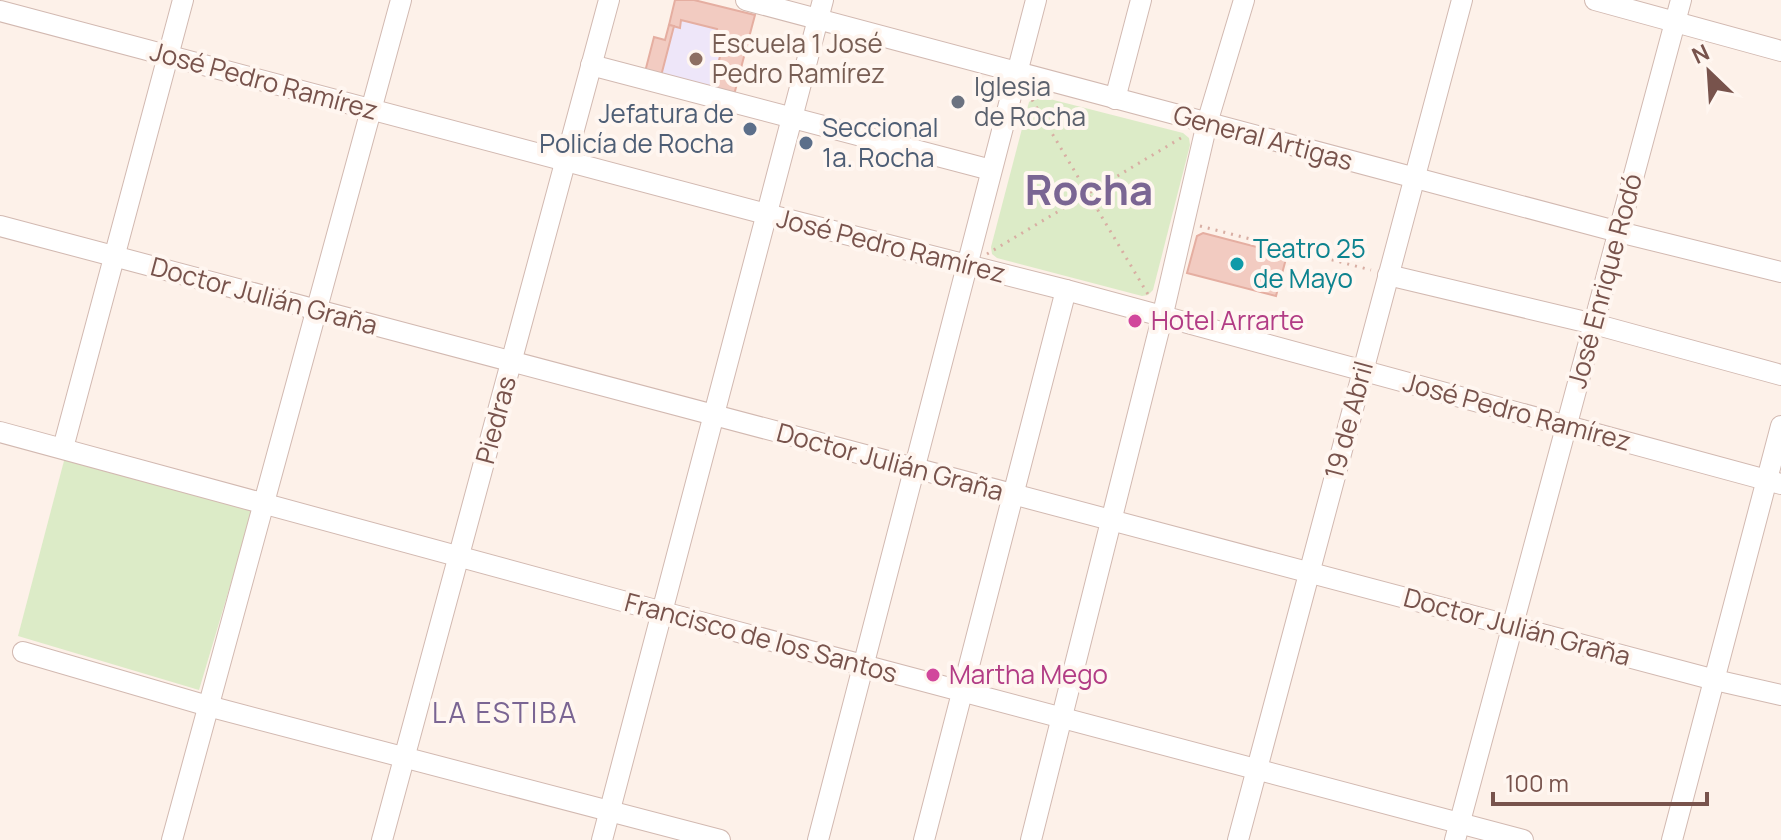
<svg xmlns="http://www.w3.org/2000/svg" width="1781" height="840" viewBox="0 0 1781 840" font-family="Manrope,sans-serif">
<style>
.education{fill:#eee6f9}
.green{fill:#dcebc7}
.building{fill:#f2cbc1;stroke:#e5aea1;stroke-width:2}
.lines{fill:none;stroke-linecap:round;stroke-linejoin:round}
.minor-casing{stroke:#d2b9b1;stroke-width:22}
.path{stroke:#d8aea3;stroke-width:3;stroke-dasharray:2 6;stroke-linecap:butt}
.minor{stroke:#fff;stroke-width:20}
.education-dot{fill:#8d6e63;stroke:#fff6f0;stroke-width:3}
.worship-dot{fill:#6b7280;stroke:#fff6f0;stroke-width:3}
.service-dot{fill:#5c6f8a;stroke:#fff6f0;stroke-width:3}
.culture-dot{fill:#0f9aa8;stroke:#fff6f0;stroke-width:3}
.hotel-dot{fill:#d1479c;stroke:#fff6f0;stroke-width:3}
.labels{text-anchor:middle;stroke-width:8;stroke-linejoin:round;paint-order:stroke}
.education-label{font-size:26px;fill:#785e54;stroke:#fff6f0;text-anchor:start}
.street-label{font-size:26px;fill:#78534c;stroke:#fff6f0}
.worship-label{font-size:26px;fill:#5b616d;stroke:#fff6f0;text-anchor:start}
.service-label{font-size:26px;fill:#4e5e75;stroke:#fff6f0;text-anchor:end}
.culture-label{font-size:26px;fill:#0d838f;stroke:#fff6f0;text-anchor:start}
.hotel-label{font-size:26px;fill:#b23c85;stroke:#fff6f0;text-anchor:start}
.neighbourhood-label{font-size:28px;letter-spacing:2px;fill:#7a6593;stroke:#fff6f0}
.town-label{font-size:42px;font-weight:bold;fill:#7a6593;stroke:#fff6f0}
</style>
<rect width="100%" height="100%" fill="#fdf1e9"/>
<polygon class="education" points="675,0 755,15 734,95 645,72 654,37 665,40"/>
<g class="green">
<polygon points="1038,96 1183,133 1189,138 1190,145 1153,290 1148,295 1142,296 997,258 992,254 991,247 1029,102"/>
<polygon points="65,457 253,509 199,690 18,636"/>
</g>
<g class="building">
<polygon points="675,0 694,0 755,15 747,45 715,37 717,29 681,20 680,28 669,25"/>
<polygon points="669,25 674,26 661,76 645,72 654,37 665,40"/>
<polygon points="724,40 747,45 734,95 712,89"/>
<polygon points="1203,233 1287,255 1276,296 1187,273 1197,236"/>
</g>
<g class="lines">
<defs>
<g id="minor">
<polyline points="746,0 1619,232 1781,272"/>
<polyline points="1595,0 1781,51"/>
<polyline points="0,11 766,214 1066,290 1781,484"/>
<polyline points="591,65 991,170"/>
<polyline points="1115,99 1141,0"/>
<polyline points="0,226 1715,680 1781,695"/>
<polyline points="1388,275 1594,324 1781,375"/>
<polyline points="0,432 663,612 1523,840"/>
<polyline points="63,448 183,0"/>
<polyline points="23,652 208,706 720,840"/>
<polyline points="172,840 401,0"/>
<polyline points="382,840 609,0"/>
<polyline points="602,840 823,0"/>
<polyline points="818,840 1036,0"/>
<polyline points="924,840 1066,290"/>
<polyline points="1031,840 1162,318 1207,123 1244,0"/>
<polyline points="1238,840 1462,0"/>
<polyline points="1455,840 1681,0"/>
<polyline points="1672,840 1781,426"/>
</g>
</defs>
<use href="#minor" class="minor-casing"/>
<g class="path">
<polyline points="1028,93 1149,296"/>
<polyline points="1200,226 1371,270"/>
<polyline points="987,254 1186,135"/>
</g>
<use href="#minor" class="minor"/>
</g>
<circle class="education-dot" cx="696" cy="59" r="8"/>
<circle class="worship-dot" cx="958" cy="102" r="8"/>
<g class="service-dot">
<circle cx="750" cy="129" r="8"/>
<circle cx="806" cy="143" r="8"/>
</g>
<circle class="culture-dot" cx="1237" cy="264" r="8"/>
<g class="hotel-dot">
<circle cx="1135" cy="321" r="8"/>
<circle cx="933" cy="675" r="8"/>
</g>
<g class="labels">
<g class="education-label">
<text x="712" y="53">Escuela 1 José<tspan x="712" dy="30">Pedro Ramírez</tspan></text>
</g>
<g class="street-label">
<text transform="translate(264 81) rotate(15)" y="9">José Pedro Ramírez</text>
<text transform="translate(1263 138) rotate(15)" y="9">General Artigas</text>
<text transform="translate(891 246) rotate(14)" y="9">José Pedro Ramírez</text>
<text transform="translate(1605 281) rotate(-75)" y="9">José Enrique Rodó</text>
<text transform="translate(264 296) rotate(15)" y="9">Doctor Julián Graña</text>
<text transform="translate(1517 412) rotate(15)" y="9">José Pedro Ramírez</text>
<text transform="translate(496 420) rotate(-75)" y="9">Piedras</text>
<text transform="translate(1349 420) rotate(-75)" y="9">19 de Abril</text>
<text transform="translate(890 462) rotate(15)" y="9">Doctor Julián Graña</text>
<text transform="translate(1517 627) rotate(15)" y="9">Doctor Julián Graña</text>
<text transform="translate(761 638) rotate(15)" y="9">Francisco de los Santos</text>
</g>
<g class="worship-label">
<text x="974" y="96">Iglesia<tspan x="974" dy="30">de Rocha</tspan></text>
</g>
<g class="service-label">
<text x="734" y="123">Jefatura de<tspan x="734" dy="30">Policía de Rocha</tspan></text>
<text x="822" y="137" text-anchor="start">Seccional<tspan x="822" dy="30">1a. Rocha</tspan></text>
</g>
<g class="culture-label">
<text x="1253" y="258">Teatro 25<tspan x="1253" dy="30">de Mayo</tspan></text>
</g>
<g class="hotel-label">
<text x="1151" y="330">Hotel Arrarte</text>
<text x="949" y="684">Martha Mego</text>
</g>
<g class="neighbourhood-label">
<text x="505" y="723">LA ESTIBA</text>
</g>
<g class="town-label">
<text x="1089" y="205">Rocha</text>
</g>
</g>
<g transform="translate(1709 72) rotate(335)" stroke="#fff6f0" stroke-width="6" paint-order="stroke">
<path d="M0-6L14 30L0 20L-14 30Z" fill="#78534c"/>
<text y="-12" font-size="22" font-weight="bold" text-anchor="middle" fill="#78534c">N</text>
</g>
<path d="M1493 792v12h214v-12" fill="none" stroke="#78534c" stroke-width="4"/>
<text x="1505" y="792" font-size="24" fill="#78534c" stroke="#fff6f0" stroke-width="6" paint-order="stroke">100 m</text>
</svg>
